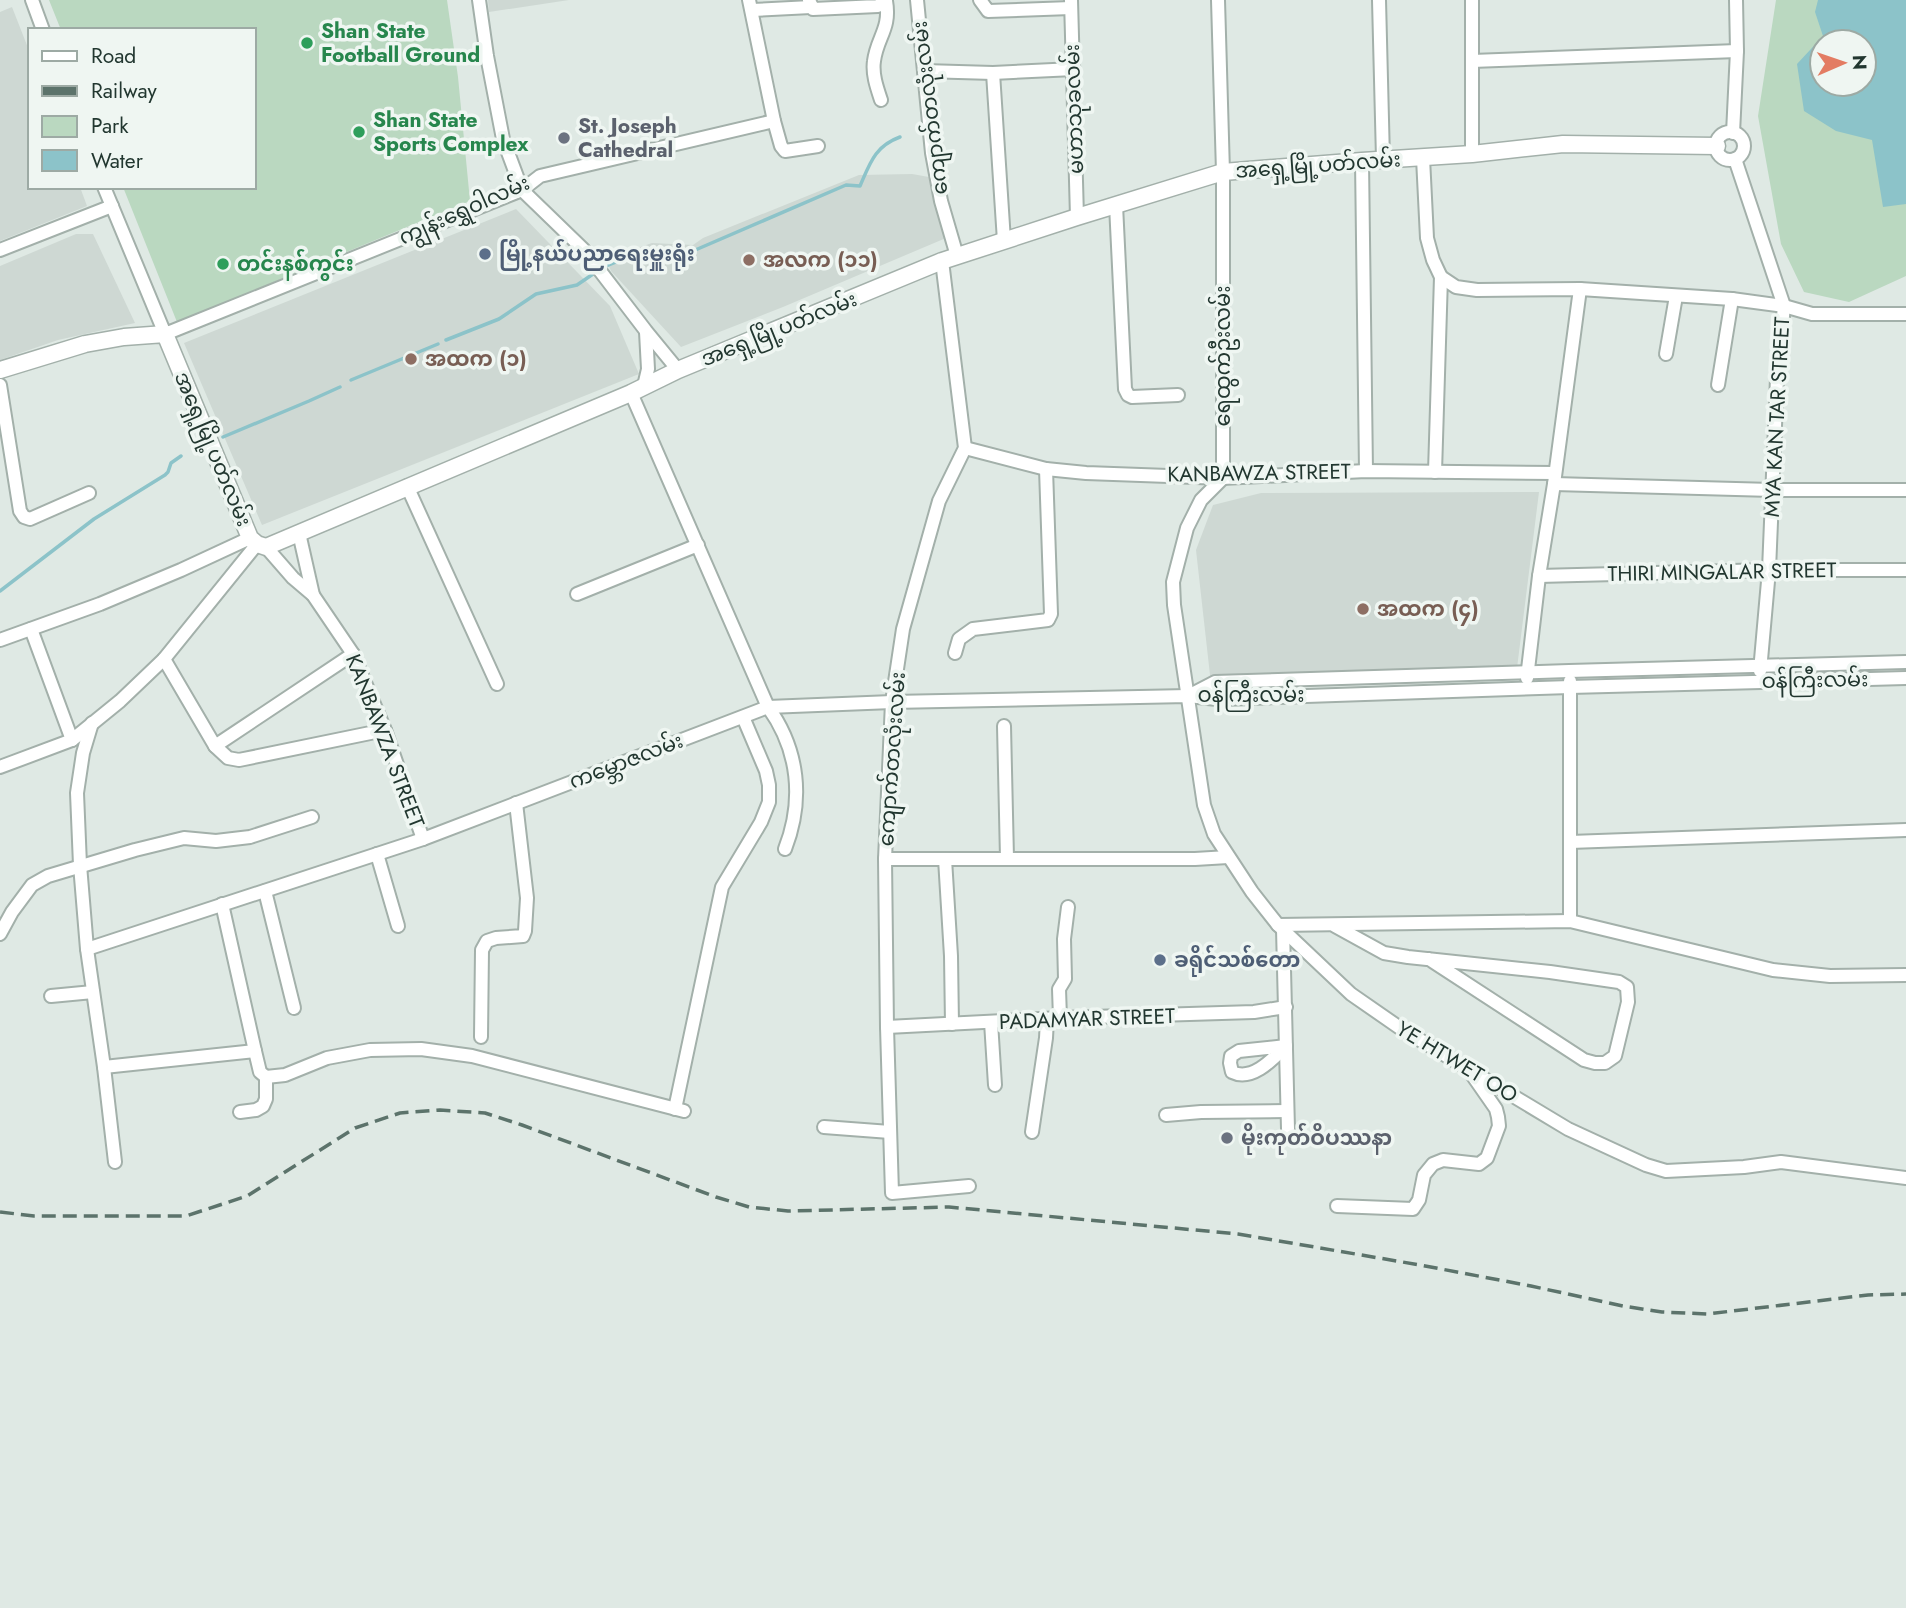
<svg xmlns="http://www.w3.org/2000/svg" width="1906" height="1608" viewBox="0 0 1906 1608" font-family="Jost,'Noto Sans Myanmar',sans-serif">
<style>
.built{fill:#ced8d3}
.green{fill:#bad8c0;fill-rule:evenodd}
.water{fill:#8cc3c9;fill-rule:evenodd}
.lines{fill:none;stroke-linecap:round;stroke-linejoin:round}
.stream{stroke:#8cc3c9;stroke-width:3.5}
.minor-casing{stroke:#a3b0aa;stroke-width:16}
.tertiary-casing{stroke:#a3b0aa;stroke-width:19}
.minor{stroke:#fff;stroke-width:12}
.tertiary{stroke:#fff;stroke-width:16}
.rail{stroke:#5c736b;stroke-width:3.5;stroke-dasharray:14 7;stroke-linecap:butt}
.leisure-dot{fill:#2e9e5b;stroke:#eff6f2;stroke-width:2.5}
.worship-dot{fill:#6b7280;stroke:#eff6f2;stroke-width:2.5}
.service-dot{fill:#5c6f8a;stroke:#eff6f2;stroke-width:2.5}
.education-dot{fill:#8d6e63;stroke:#eff6f2;stroke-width:2.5}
.labels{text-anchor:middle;stroke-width:7;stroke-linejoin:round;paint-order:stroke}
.leisure-label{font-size:21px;font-weight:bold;fill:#27864d;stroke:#eff6f2;text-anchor:start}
.street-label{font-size:21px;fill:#223730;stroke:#eff6f2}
.worship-label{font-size:21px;font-weight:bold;fill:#5b616d;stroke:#eff6f2;text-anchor:start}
.service-label{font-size:21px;font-weight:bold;fill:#4e5e75;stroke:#eff6f2;text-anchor:start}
.education-label{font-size:21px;font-weight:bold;fill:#785e54;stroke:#eff6f2;text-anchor:start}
</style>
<rect width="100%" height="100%" fill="#dfe9e4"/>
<g class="built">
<polygon points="488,0 569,0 489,12"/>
<polygon points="12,7 30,53 30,187 80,187 87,206 0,241 0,12"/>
<polygon points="912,174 929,177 946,238 783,307 681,347 611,271 606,259 652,243 693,245 703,238 859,175"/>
<polygon points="516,209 610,306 639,374 262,525 184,343"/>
<polygon points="76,234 93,234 135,323 58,340 0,360 0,266"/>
<polygon points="1539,492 1517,668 1211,684 1196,550 1213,505 1261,493"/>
</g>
<g class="green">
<polygon points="49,0 447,0 458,77 470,201 177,322 123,187 254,187 254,30 61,30"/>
<path d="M1776 0H1906V276L1849 302 1804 292 1781 244 1758 116ZM1822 42H1864V84H1822Z"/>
</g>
<path class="water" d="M1818 0H1906V204L1883 207 1872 140 1836 131 1804 111 1797 64 1823 36 1815 12ZM1822 42H1864V84H1822Z"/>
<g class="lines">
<g class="stream">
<path d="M603 267 646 250 693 251 846 185 860 186C870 163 875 146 900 137"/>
<polyline points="446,340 499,319 536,294 577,285 596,272"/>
<polyline points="351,380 438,344"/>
<polyline points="223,437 309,401 340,387"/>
<polyline points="0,591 94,519 165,475 168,472 171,463 181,456"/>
</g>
<defs>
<g id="minor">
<polyline points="32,0 43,30"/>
<polyline points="479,0 487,56 503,139 522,190 584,250 646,331 678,370"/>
<polyline points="749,0 774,121 781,146 785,151 818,146"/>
<polyline points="809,0 813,9 878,6 886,0"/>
<polyline points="917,0 932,153 941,201 957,256"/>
<polyline points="980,0 988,11 1071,8"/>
<polyline points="1071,0 1077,217"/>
<polyline points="1218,0 1223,172 1223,478 1201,500 1187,528 1173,582 1174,605 1204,805 1214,834 1252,892 1278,925 1351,994 1400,1028 1568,1129 1646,1165 1666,1171 1744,1167 1781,1162 1906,1178"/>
<polyline points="1379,0 1383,159"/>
<polyline points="1472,0 1472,154"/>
<polyline points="752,10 811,7"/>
<polyline points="1472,61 1737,51"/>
<polyline points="924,71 993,73 1074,69"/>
<polyline points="993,73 1004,241"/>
<path d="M881 100C877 88 872 74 874 61 877 37 891 29 886 1"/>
<circle cx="1730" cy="146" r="14"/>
<polyline points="1733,133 1737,51 1736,0"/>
<polyline points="1423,158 1427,238 1433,260 1441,277 1435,472"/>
<polyline points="1735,159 1784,306 1777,378 1769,570 1760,671"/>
<polyline points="1362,161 1366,471"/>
<polyline points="104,187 165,334 522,190 540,176 774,121"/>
<polyline points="1116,205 1125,389 1128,395 1132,397 1178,395"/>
<polyline points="0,250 112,206"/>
<polyline points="942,261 965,448 939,501 903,629 892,702 885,859 887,1027 892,1193 969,1186"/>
<polyline points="1441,277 1456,287 1477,290 1580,289 1732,299 1784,306 1812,314 1906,314"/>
<polyline points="1666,354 1676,296"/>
<polyline points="0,385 20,511 24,517 30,519 89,493"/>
<polyline points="1718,385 1732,299"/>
<polyline points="644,386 648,369 646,332"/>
<path d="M631 393 768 707C799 750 804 800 785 849"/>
<polyline points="965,448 1046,469 1086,473 1223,478 1366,471 1555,473"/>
<polyline points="1554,484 1772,490 1906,490"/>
<polyline points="407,486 497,684"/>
<polyline points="299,533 313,595"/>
<polyline points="266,547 293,578 313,595 353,654 385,730 423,839"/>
<polyline points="1539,576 1769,570 1906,570"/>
<polyline points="577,594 698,545"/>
<polyline points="31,629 72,740"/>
<polyline points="0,640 100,604 181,570 250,538"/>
<polyline points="955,653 959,639 973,629 1048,620 1051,614 1046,469"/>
<polyline points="164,659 215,746 228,758 239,760 385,730"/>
<polyline points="1527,678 1539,576 1554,484 1580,289"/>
<polyline points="1188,696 1215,682 1569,671 1906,662"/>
<polyline points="92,723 83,753 77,793 80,865 87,949 104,1067 115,1162"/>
<polyline points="1004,726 1007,858"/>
<polyline points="215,746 353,654"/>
<polyline points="0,767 72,740 120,701 164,659 257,544"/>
<polyline points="1570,842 1906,830"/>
<polyline points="377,854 398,926"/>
<polyline points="885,859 1195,859 1228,857"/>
<polyline points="945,859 951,956 952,1024"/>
<polyline points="265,891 294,1008"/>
<polyline points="222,904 255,1051 260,1072 266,1077 266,1099 263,1106 256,1110 240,1112"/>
<polyline points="1570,921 1570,681"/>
<polyline points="1278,925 1570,921 1773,970 1830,976 1906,975"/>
<polyline points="1335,926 1384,953 1408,957 1550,972 1619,982 1627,987 1628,1002 1615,1056 1605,1063 1595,1063 1584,1060 1429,959"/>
<polyline points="1283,929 1288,1129"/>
<polyline points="0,934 12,912 32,885 48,876 135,850 184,838 216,841 250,837 312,817"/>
<polyline points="87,949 423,839 768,707 892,702 1188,696 1217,699 1570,687 1906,678"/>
<polyline points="51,996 93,992"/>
<polyline points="1060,1018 1059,989 1065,979 1064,939 1068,907"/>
<polyline points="991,1022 995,1085"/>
<polyline points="887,1027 1060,1018 1254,1012 1286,1007"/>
<polyline points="481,1037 482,950 487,941 496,938 523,936 525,931 527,898 516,803"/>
<path d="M1286 1046C1273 1059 1252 1082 1232 1072L1230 1063 1231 1056 1239 1051Z"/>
<polyline points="104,1067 255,1051"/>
<polyline points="266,1077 285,1075 327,1058 370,1050 421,1049 472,1056 684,1111"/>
<polyline points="675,1109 722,887 761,822 769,802 769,785 766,771 743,717"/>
<polyline points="1166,1115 1201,1112 1287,1111"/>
<polyline points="824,1127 890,1132"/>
<polyline points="1032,1132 1046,1038 1047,1019"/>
<polyline points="1337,1206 1413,1209 1419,1200 1424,1175 1433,1164 1443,1160 1479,1164 1487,1158 1499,1126 1498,1117 1496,1109 1473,1076"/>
</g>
<polyline id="tertiary" points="0,370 85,344 124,337 165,334 250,538 257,544 266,547 631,393 678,370 942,261 1077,217 1223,172 1362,161 1472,154 1563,144 1717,146"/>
</defs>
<use href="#minor" class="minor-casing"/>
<use href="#tertiary" class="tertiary-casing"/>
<use href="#minor" class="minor"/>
<use href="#tertiary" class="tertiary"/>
<polyline class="rail" points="0,1212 34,1216 186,1216 247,1196 355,1128 400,1113 440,1110 485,1113 522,1125 716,1197 749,1207 788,1211 949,1207 1238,1234 1420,1265 1531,1286 1623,1306 1662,1312 1707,1314 1868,1295 1906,1294"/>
</g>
<g class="leisure-dot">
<circle cx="307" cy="43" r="7"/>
<circle cx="359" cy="132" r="7"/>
<circle cx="223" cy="264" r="7"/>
</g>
<g class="worship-dot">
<circle cx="564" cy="138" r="7"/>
<circle cx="1227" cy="1138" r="7"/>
</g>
<g class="service-dot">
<circle cx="485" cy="254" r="7"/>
<circle cx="1160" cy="960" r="7"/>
</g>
<g class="education-dot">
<circle cx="749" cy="260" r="7"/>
<circle cx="411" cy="359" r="7"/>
<circle cx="1363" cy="609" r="7"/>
</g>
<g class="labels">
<g class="leisure-label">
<text x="321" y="38">Shan State<tspan x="321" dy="24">Football Ground</tspan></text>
<text x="373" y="127">Shan State<tspan x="373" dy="24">Sports Complex</tspan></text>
<text x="237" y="271">တင်းနစ်ကွင်း</text>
</g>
<g class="street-label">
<text transform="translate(930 108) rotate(-97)" y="7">ကျောက်တလုံးလမ်း</text>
<text transform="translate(1074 109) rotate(-92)" y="7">မဟာသုခလမ်း</text>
<text transform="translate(1318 165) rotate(-4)" y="7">အရှေ့မြို့ပတ်လမ်း</text>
<text transform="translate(464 210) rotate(-24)" y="7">ကျွန်းရွှေဝါလမ်း</text>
<text transform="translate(779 329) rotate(-22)" y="7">အရှေ့မြို့ပတ်လမ်း</text>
<text transform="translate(1223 356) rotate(-90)" y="7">ရေထွက်ဦးလမ်း</text>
<text transform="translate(1777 417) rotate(-87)" y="7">MYA KAN TAR STREET</text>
<text transform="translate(213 449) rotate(67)" y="7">အရှေ့မြို့ပတ်လမ်း</text>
<text transform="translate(1259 473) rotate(-1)" y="7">KANBAWZA STREET</text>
<text transform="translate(1722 572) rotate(-1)" y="7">THIRI MINGALAR STREET</text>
<text transform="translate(1815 680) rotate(-1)" y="7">ဝန်ကြီးလမ်း</text>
<text x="1251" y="702">ဝန်ကြီးလမ်း</text>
<text transform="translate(385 741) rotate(69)" y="7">KANBAWZA STREET</text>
<text transform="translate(892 759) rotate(-86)" y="7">ကျောက်တလုံးလမ်း</text>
<text transform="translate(626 761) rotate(-21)" y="7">ကမ္ဘောဇလမ်း</text>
<text transform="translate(1087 1019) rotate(-2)" y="7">PADAMYAR STREET</text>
<text transform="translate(1457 1062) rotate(31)" y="7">YE HTWET OO</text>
</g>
<g class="worship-label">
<text x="578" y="133">St. Joseph<tspan x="578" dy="24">Cathedral</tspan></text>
<text x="1241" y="1145">မိုးကုတ်ဝိပဿနာ</text>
</g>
<g class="service-label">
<text x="499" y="261">မြို့နယ်ပညာရေးမှူးရုံး</text>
<text x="1174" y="967">ခရိုင်သစ်တော</text>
</g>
<g class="education-label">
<text x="763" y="267">အလက (၁၁)</text>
<text x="425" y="366">အထက (၁)</text>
<text x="1377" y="616">အထက (၄)</text>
</g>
</g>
<rect x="28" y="28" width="228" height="161" fill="#eff6f2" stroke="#9daaa4" stroke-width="2"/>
<rect x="42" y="51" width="35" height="10" fill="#ffffff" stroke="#9daaa4" stroke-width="2"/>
<text x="91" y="63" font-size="21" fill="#223730">Road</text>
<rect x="42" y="86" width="35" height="10" fill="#5c736b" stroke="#9daaa4" stroke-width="2"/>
<text x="91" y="98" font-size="21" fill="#223730">Railway</text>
<rect x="42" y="116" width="35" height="21" fill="#bad8c0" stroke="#9daaa4" stroke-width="2"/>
<text x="91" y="133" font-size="21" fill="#223730">Park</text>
<rect x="42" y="150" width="35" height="21" fill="#8cc3c9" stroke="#9daaa4" stroke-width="2"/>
<text x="91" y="168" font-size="21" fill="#223730">Water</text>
<g transform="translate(1843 63) rotate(88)"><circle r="33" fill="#eff6f2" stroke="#9daaa4" stroke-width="2"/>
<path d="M0-5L12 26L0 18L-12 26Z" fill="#e37c63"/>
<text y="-10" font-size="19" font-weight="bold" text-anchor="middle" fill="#223730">N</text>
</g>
</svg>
